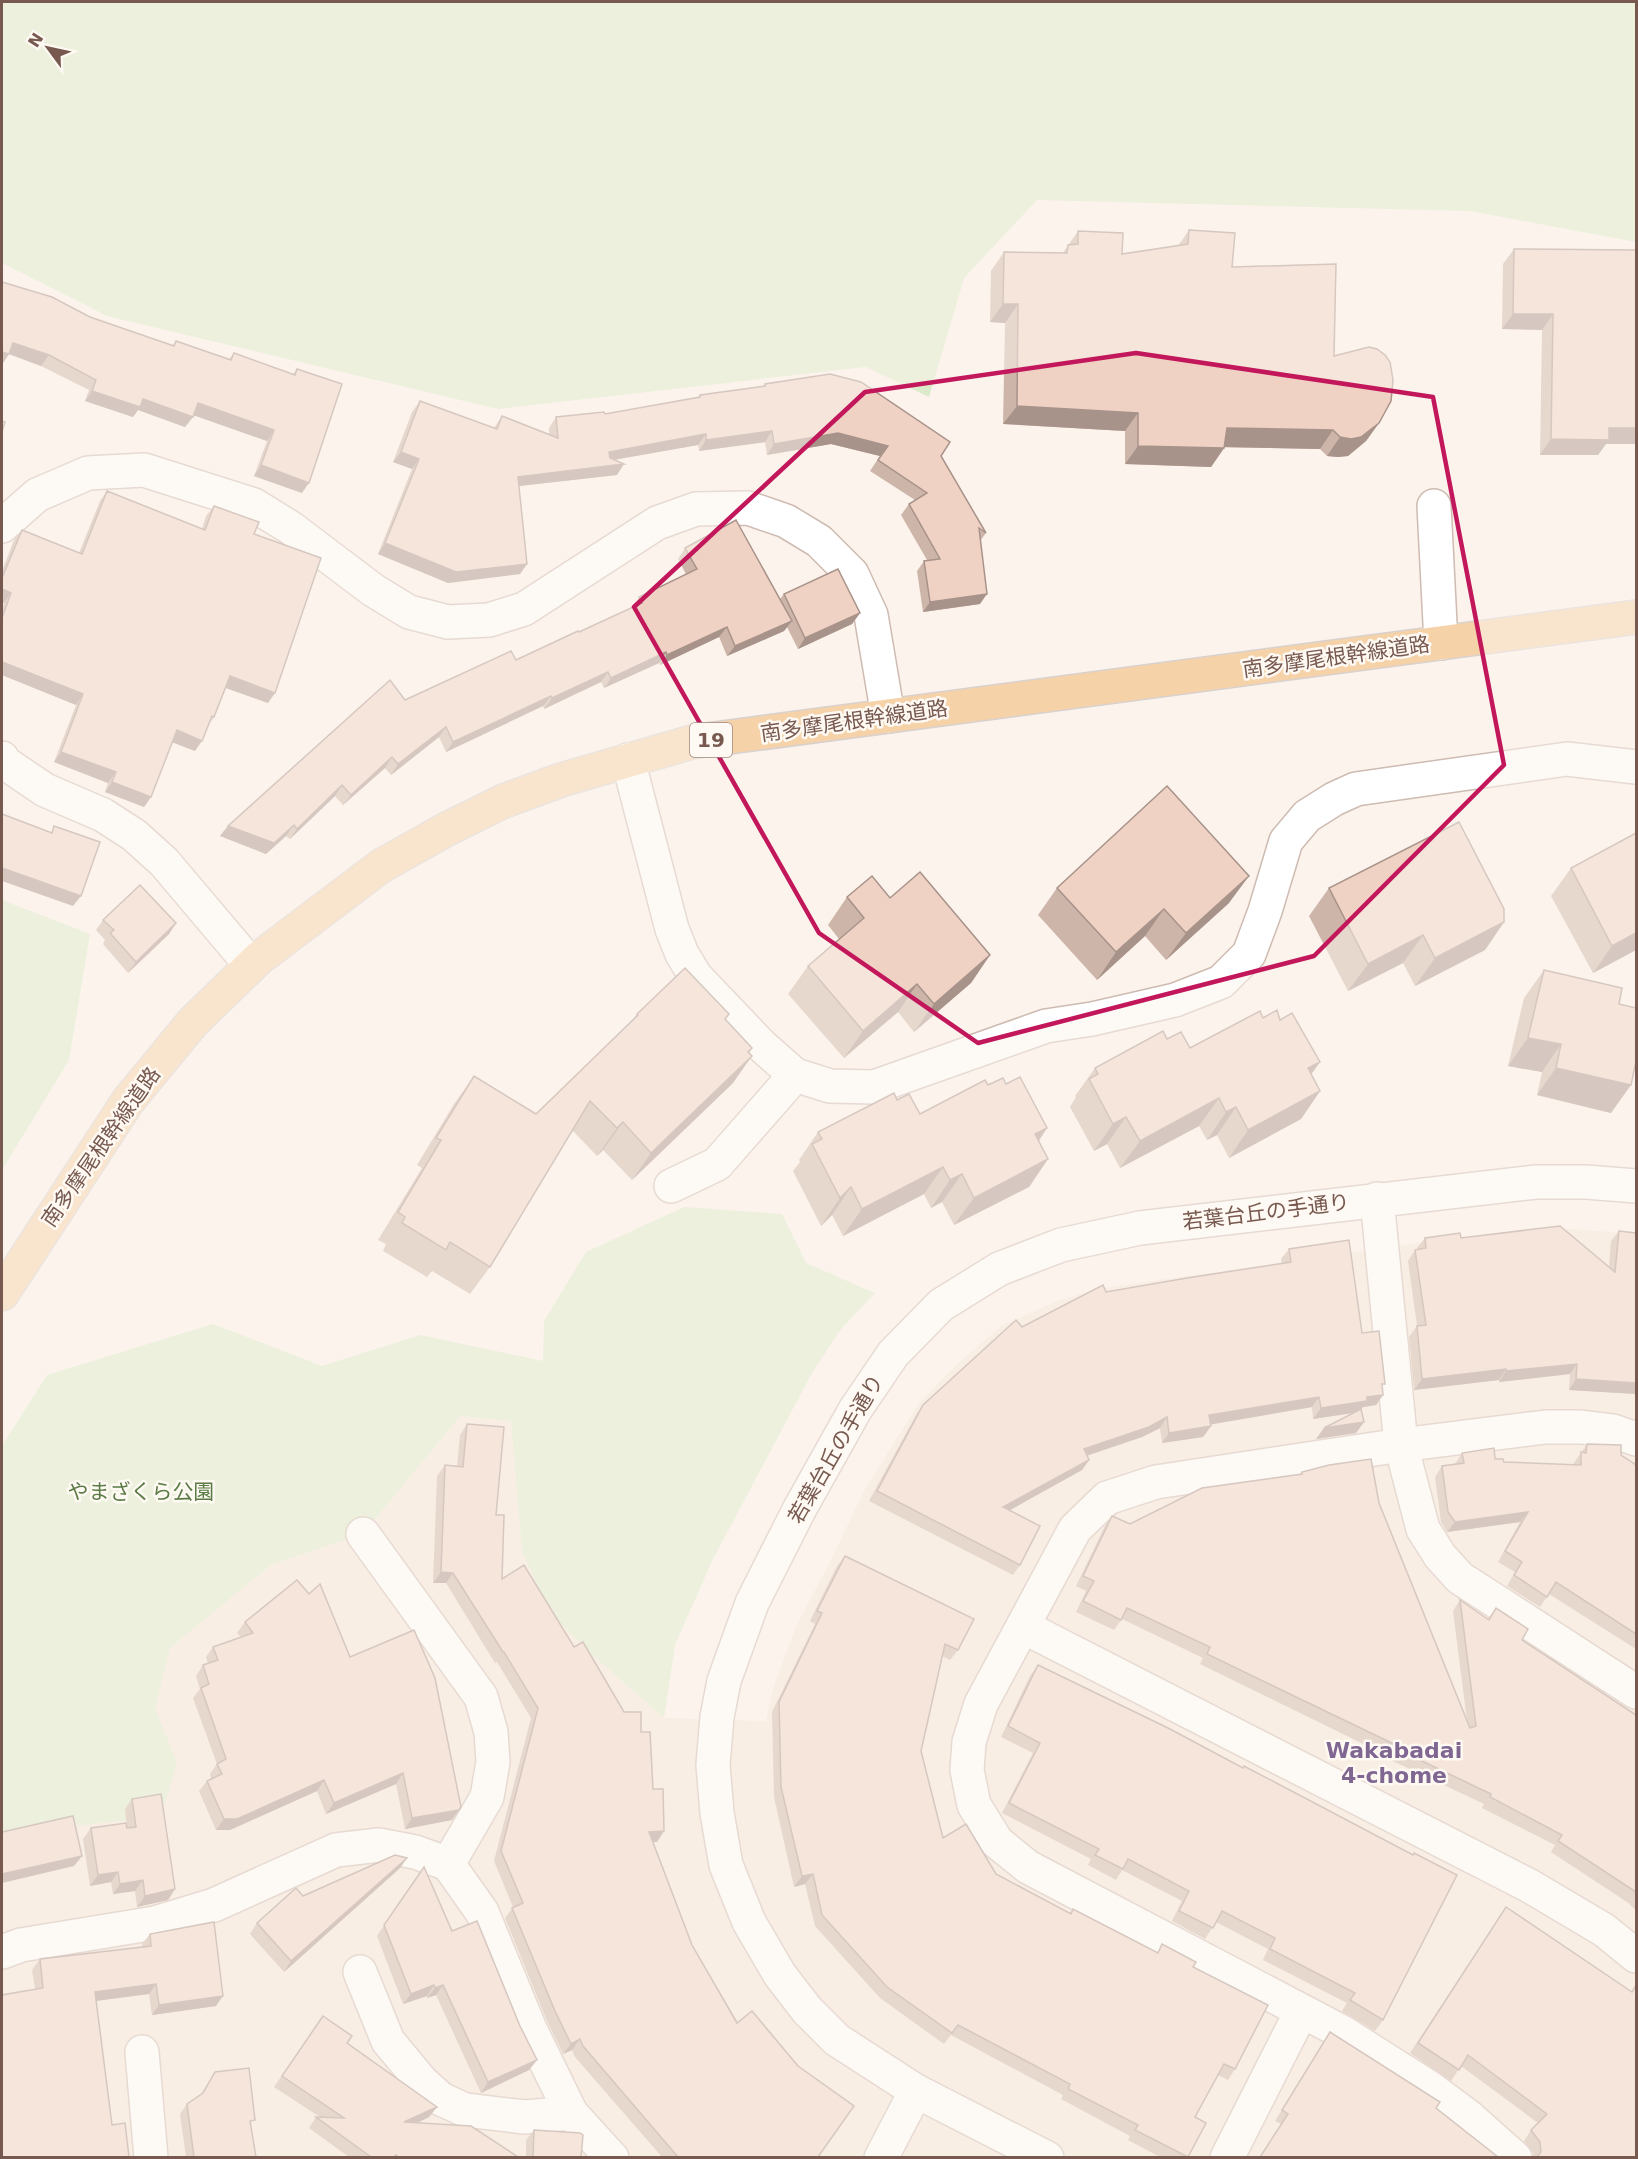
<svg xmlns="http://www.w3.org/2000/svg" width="1638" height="2159" viewBox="0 0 1638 2159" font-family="'DejaVu Sans','Noto Sans JP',sans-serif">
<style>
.residential{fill:#f3e6da}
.green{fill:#daeaca}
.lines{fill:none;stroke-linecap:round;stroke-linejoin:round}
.minor-casing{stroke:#cebbb1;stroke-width:36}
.major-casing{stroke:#d9d1ce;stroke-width:36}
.minor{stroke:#fff;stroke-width:33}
.major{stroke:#f6d2a9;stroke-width:33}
.wall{fill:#ceb5a9}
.shaded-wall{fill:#a8938a}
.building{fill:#f0d2c5;stroke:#a8938a;stroke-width:1.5}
.marked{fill:none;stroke:#c2185b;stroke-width:4.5;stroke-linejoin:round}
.labels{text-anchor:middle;stroke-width:5;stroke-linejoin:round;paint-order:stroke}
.shield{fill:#fef9f3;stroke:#a08980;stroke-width:1.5}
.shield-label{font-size:20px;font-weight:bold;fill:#77594f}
.street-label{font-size:21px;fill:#77594f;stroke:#fef9f3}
.park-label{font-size:21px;fill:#5c7c47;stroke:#fef9f3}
.neighbourhood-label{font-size:22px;font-weight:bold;fill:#7f6792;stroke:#fef9f3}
</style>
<rect width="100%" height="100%" fill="#fcf4ec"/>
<polygon class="residential" points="1571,1229 1636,1234 1636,2157 2,2158 2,1833 176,1763 155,1708 170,1648 271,1565 363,1534 460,1416 511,1421 522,1549 550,1613 597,1659 664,1718 766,1721 774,1686 797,1624 829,1564 864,1491 919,1403 955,1366 1001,1326 1055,1302 1097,1289 1426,1242"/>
<g class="green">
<polygon points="2,2 1636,2 1636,242 1470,211 1037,200 964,278 929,397 866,367 498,409 107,316 2,263"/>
<polygon points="2,900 90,934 69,1060 2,1170"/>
<polygon points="684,1207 782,1214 806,1263 875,1293 841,1329 812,1373 712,1561 675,1645 664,1718 597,1659 550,1613 522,1550 511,1421 460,1416 363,1534 271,1565 170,1648 155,1708 177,1763 161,1817 2,1833 2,1446 47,1375 213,1324 322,1366 420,1335 543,1361 544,1321 586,1252"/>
</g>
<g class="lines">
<defs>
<g id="minor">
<polyline points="1434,506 1441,643"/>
<polyline points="2,526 37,495 88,473 144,470 254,505 291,528 373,590 409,612 448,622 489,620 524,609 657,523 696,509 748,508 786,521 819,541 852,574 871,615 888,716"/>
<polyline points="2,758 5,763 45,790 103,815 134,835 164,862 251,965"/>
<polyline points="628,760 672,929 682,954 696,977 761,1045 795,1075 830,1086 874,1087 1046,1026 1092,1019 1175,1000 1221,982 1249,954 1265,911 1286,841 1307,816 1334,799 1356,789 1567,759 1636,767"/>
<polyline points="671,1186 717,1164 795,1075"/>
<polyline points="1377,1199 1401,1445 1423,1529 1440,1556 1460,1578 1636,1692"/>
<polyline points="363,1534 481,1697 491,1732 493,1762 487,1797 448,1864 482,1912 530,2029 571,2113 612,2158"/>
<polyline points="1024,1627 1528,1885 1604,1930 1636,1956"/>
<polyline points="2,1952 21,1945 155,1923 214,1905 336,1850 379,1845 415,1852 448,1864"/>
<polyline points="360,1972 388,2041 422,2082 441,2099 465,2110 525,2117 571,2113"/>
<polyline points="142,2052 151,2158"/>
<polyline points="881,2158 916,2091"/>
<polyline points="1047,2158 916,2091 837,2040 807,2010 780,1975 749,1922 726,1865 717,1813 713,1765 717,1717 724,1681 752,1603 799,1510 855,1410 893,1354 941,1305 999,1269 1061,1245 1140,1228 1536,1182 1586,1182 1636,1186"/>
<polyline points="1227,2158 1301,2012"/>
<polyline points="1515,2158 1469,2117 1430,2088 1342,2032 1028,1867 997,1842 974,1805 967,1770 969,1742 981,1704 1075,1529 1107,1498 1156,1482 1401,1445 1546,1427 1581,1427 1613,1431 1636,1439"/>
</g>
<polyline id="major" points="2,1294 128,1101 193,1022 258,959 381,866 447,829 504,801 561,780 692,742 1636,617"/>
</defs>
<use href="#minor" class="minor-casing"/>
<use href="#major" class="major-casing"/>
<use href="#minor" class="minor"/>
<use href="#major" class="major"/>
</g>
<g class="wall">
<polygon points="1189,230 1334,356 1379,423 1366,441 1348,456 1338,457 1327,456 1320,449 1225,447 1211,467 1125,464 1125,431 1003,424 1005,323 990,322 991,271 1004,252 1063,253 1078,231 1122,254 1178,246"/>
<polygon points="1514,249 1636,250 1636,444 1606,444 1598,455 1540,455 1542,330 1502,329 1503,264"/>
<polygon points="2,282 90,317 172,346 176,341 229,359 234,353 293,374 297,369 302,493 254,476 267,441 194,415 185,427 138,410 133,417 85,401 89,390 41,366 9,354"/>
<polygon points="765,384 941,456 986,533 980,541 980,604 923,612 917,571 924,561 927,560 901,515 909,504 915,500 870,471 880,456 831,444 767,455 765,442 699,451 698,445 614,460 617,475 519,486 527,564 520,574 448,583 378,554 412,469 393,462 412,412 420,401 494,428 502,416 549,435 549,428 556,417 605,414 698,398 700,395 763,386"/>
<polygon points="107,491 202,529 206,516 214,506 254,534 268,703 226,688 214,717 208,726 195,751 172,742 151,797 144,807 105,792 108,783 54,762 76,705 2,675 2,609 4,603 2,602 2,571 14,540 22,530 79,553 100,501"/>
<polygon points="685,548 780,599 784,594 860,613 852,624 798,649 787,627 784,631 727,656 719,637 660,665 659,663 604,688 601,682 544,709 543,706 446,752 439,737 391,775 385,768 343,805 335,796 290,839 286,836 266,854 220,836 228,826 405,700 516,660 579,632 632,608 639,597 686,574 678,559"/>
<polygon points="1571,868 1636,950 1593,973 1551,896"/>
<polygon points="1057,888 1229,903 1166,960 1145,936 1097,980 1038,915"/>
<polygon points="1329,888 1504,922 1485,950 1415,986 1403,963 1348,991 1309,916"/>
<polygon points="847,897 890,898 990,955 971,983 914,1032 898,1012 844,1058 788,994 808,966 839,939 828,925"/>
<polygon points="103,920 176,923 169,934 128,973 103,944 105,940 96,930"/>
<polygon points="1544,970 1611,1113 1537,1095 1542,1072 1508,1066 1524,998"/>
<polygon points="637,1014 725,1020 752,1048 733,1083 632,1180 603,1150 597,1156 572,1130 490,1267 470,1294 432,1271 427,1277 383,1251 386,1244 378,1240 422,1168 417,1165 454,1104 474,1076 536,1114 630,1024"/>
<polygon points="1263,1018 1280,1020 1320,1091 1301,1119 1229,1158 1217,1135 1207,1140 1199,1126 1120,1168 1107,1144 1094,1151 1070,1107 1076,1097 1075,1096 1095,1068 1167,1039 1190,1048"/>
<polygon points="1006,1084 1047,1128 1039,1141 1048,1159 1029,1187 954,1225 942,1202 931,1208 924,1194 843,1236 832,1215 821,1226 793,1171 800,1162 799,1160 818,1132 897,1100 920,1114 988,1085"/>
<polygon points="1619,1231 1636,1394 1569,1390 1570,1374 1499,1382 1499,1380 1414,1390 1409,1337 1417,1326 1408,1261 1415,1250 1417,1250 1417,1248 1425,1238 1461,1238 1609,1267 1611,1241"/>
<polygon points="1289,1249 1362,1333 1382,1387 1383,1395 1376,1405 1363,1407 1361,1409 1364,1422 1356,1433 1316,1439 1324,1428 1355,1412 1313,1419 1312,1407 1211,1424 1211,1426 1203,1437 1162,1443 1160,1428 1142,1437 1087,1456 1089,1460 1082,1470 1009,1510 1020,1565 1013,1575 869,1501 916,1415 923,1405 1022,1327 1106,1292 1282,1264 1281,1259"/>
<polygon points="467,1424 496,1515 502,1579 574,1647 624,1712 641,1732 653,1789 657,1842 653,1842 692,1945 818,2157 662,2157 575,2057 572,2050 563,2054 547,2021 505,1918 513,1907 494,1861 531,1718 497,1662 495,1663 446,1583 433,1583 437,1476 445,1465 457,1466 460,1435"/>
<polygon points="1587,1444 1621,1455 1636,1465 1636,1649 1549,1594 1540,1607 1507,1586 1515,1572 1498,1562 1520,1522 1447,1532 1441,1522 1435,1477 1442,1466 1455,1464 1462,1453 1495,1459 1504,1462 1573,1465 1574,1463"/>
<polygon points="1302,1472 1379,1503 1467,1721 1453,1611 1460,1600 1488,1619 1496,1608 1522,1640 1636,1715 1636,1910 1630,1905 1630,1904 1551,1852 1555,1845 1482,1808 1484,1804 1393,1761 1394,1759 1200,1664 1203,1658 1122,1619 1114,1630 1076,1612 1086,1591 1076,1586 1105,1526 1112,1516 1130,1524 1300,1474"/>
<polygon points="845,1556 958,1650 950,1660 942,1656 921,1751 943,1838 996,1874 1070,1913 1073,1909 1157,1953 1162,1944 1193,1967 1235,2069 1228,2080 1218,2075 1195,2117 1188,2157 1160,2157 1128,2140 1130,2136 1061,2099 1063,2095 951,2035 944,2044 880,1998 815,1926 805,1884 794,1887 774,1797 772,1712 815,1624 810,1621 837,1566"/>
<polygon points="245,1622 350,1657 459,1810 452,1820 405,1829 396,1784 326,1814 317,1791 230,1830 216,1830 199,1791 207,1781 211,1778 210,1774 217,1764 193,1698 200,1689 196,1676 203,1665 208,1664 206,1657 213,1647 241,1637 237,1633"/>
<polygon points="1038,1665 1383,2020 1375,2031 1342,2011 1347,2003 1263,1960 1268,1949 1216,1922 1205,1939 1172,1921 1182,1901 1122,1870 1116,1880 1088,1865 1091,1859 1002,1813 1033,1753 1001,1737 1030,1676"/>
<polygon points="132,1799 175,1889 168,1900 137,1907 135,1891 113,1894 111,1882 90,1886 83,1839 91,1828 127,1828 125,1809"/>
<polygon points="407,1858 400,1868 284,1972 250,1934 257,1923 303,1896"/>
<polygon points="424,1867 452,1931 520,2026 537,2060 529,2070 481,2093 436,1995 427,1998 427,1996 403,2004 377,1936"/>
<polygon points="1506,1907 1632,1992 1636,2157 1533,2157 1533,2153 1524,2141 1531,2130 1538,2123 1461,2066 1451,2081 1410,2053"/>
<polygon points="150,1934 216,2006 152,2015 149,1994 96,2001 112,2125 35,1989 32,1970 40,1959 143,1947 142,1944"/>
<polygon points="323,2016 347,2043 437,2107 429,2117 417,2123 518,2157 349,2157 309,2128 316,2117 320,2117 274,2087"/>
<polygon points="1330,2032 1436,2108 1498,2157 1260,2157 1281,2124 1275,2121"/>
<polygon points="215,2072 251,2126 256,2157 186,2157 180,2114 187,2104 201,2094"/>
<polygon points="534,2130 581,2157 526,2157 526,2140"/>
</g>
<g class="shaded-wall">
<polygon points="1003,304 1018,304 1005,323 990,322"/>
<polygon points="1513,314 1553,314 1542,330 1502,329"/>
<polygon points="13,343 49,355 41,366 9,354 2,365 2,352"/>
<polygon points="92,391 143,399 193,417 185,427 138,410 133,417 85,401"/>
<polygon points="198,403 274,430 267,441 190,414"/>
<polygon points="1017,406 1138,413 1125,431 1003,424"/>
<polygon points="1379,423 1366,441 1348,456 1338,457 1327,456 1340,437"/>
<polygon points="1227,428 1333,430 1320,449 1214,447"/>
<polygon points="1609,428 1636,428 1636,444 1606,444 1598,455 1540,455 1551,439"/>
<polygon points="772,431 765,442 699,451 706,440"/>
<polygon points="838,433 888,446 880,456 831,444 767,455 774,444"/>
<polygon points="706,434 698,445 601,462 609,452"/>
<polygon points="1138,446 1224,448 1211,467 1125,464"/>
<polygon points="401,452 419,459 412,469 393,462"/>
<polygon points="624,464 617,475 510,487 518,477"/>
<polygon points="261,465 309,483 302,493 254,476"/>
<polygon points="385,543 527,564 520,574 448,583 378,554"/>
<polygon points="2,589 11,593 4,603 2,602"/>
<polygon points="987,594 980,604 923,612 930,602"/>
<polygon points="860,613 852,624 798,649 805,638"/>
<polygon points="792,621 784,631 727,656 735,646"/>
<polygon points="727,627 719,637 660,665 667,655"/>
<polygon points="666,652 659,663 604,688 611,678"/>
<polygon points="2,662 83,694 76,705 2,675"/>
<polygon points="608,672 601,682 544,709 552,698"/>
<polygon points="230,676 275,693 268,703 223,687"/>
<polygon points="551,696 543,706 446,752 453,742"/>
<polygon points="446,727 439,737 391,775 398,764"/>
<polygon points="177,730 202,741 195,751 169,741"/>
<polygon points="61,752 116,772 108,783 54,762"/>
<polygon points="392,757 385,768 343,805 351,795"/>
<polygon points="112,782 151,797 144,807 105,792"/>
<polygon points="342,785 335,796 290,839 297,829"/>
<polygon points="294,825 286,836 266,854 220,836 228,826"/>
<polygon points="2,868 81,896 73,906 2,881"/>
<polygon points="1249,876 1229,903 1166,960 1186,933"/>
<polygon points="1164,909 1145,936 1097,980 1116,952"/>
<polygon points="1504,922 1485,950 1415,986 1435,958"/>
<polygon points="176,923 169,934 128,973 136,962"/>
<polygon points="1636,933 1636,950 1593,973 1612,946"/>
<polygon points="1423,935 1403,963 1348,991 1368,964"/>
<polygon points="990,955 971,983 914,1032 934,1004"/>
<polygon points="917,984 898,1012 844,1058 863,1031"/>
<polygon points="1528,1038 1561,1044 1542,1072 1508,1066"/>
<polygon points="752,1048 736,1071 752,1056 733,1083 632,1180 651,1153"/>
<polygon points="1320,1062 1300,1090 1308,1068"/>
<polygon points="1556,1068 1631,1085 1611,1113 1537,1095"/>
<polygon points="1320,1091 1301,1119 1229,1158 1248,1130"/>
<polygon points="1219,1098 1199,1126 1120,1168 1140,1141"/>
<polygon points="1236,1107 1217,1135 1207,1140 1226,1112"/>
<polygon points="1126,1117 1107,1144 1094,1151 1113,1124"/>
<polygon points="623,1122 603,1150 597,1156 617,1128"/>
<polygon points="1047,1128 1028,1156 1035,1134"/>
<polygon points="1048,1159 1029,1187 954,1225 974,1198"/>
<polygon points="943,1167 924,1194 843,1236 862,1209"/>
<polygon points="962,1174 942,1202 931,1208 950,1180"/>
<polygon points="851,1187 832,1215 821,1226 840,1198"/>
<polygon points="1577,1364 1570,1374 1499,1382 1506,1371"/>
<polygon points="1506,1369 1499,1380 1414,1390 1422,1379"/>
<polygon points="1576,1379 1636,1383 1636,1394 1569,1390"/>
<polygon points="1383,1395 1376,1405 1363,1407 1360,1412 1313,1419 1321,1408 1367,1397"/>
<polygon points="1319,1397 1312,1407 1202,1426 1209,1415"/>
<polygon points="1167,1417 1160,1428 1142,1437 1076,1459 1084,1449"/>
<polygon points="1364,1422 1356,1433 1316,1439 1324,1428"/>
<polygon points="1211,1426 1203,1437 1162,1443 1169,1433"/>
<polygon points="1089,1460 1082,1470 996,1518 1003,1507"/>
<polygon points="1528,1512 1520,1522 1447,1532 1455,1522"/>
<polygon points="441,1572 453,1573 446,1583 433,1583"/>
<polygon points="403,1773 396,1784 326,1814 334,1803"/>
<polygon points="324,1780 317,1791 230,1830 216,1830 224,1819"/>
<polygon points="459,1810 452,1820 405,1829 412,1818"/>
<polygon points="664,1831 657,1842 641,1842 649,1832"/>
<polygon points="82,1856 74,1866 2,1883 2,1874"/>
<polygon points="407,1858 400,1868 284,1972 291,1961"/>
<polygon points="118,1872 111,1882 90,1886 98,1875"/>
<polygon points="813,1874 805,1884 794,1887 802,1876"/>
<polygon points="143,1880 135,1891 113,1894 120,1884"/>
<polygon points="175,1889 168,1900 137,1907 145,1896"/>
<polygon points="156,1984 149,1994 87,2002 95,1992"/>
<polygon points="434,1985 427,1996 403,2004 411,1994"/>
<polygon points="443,1985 436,1995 427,1998 435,1988"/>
<polygon points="223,1996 216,2006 152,2015 159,2005"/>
<polygon points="580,2039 572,2050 563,2054 571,2044"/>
<polygon points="537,2060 529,2070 481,2093 488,2082"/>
<polygon points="437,2107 429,2117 396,2133 404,2122"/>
</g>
<g class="building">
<polygon points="1189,230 1235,233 1232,267 1336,264 1334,356 1369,347 1377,349 1385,355 1390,362 1393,380 1391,401 1379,423 1361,437 1351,439 1340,437 1333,430 1227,428 1224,448 1138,446 1138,413 1017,406 1018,304 1003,304 1004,252 1067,253 1068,245 1078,244 1078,231 1123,233 1122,254 1188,244"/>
<polygon points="1514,249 1636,250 1636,428 1609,428 1609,440 1551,439 1553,314 1513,314"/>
<polygon points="2,282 52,297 90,317 174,346 176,341 231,360 234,353 295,375 297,369 342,384 309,483 261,465 274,430 198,403 193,417 143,399 140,407 92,391 96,380 49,355 13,343 9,354 2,352"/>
<polygon points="830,374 861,382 950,442 941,456 986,533 979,528 987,594 930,602 924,561 940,559 909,504 927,493 878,460 888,446 838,433 774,444 772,431 706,440 706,434 609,452 610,458 624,464 518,477 527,564 456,572 385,543 419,459 401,452 420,401 497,429 502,416 558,438 556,417 604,412 605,414 700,397 700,395 765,386 765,384"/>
<polygon points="2,421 5,422 2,432"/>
<polygon points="107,491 205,530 214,506 259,522 254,534 321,558 275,693 230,676 214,717 212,716 202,741 177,730 151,797 112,782 116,772 61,752 83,694 2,662 2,618 11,593 2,589 2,578 22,530 82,554"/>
<polygon points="736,520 792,621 735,646 727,627 667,655 666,652 611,678 608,672 552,698 551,696 453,742 446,727 398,764 392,757 351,795 342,785 297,829 294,825 274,843 228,826 390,680 405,700 511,651 516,660 578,631 579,632 642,603 639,597 697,569 685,548"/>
<polygon points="838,569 860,613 805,638 784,594"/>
<polygon points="1167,786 1249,876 1186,933 1164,909 1116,952 1057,888"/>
<polygon points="2,814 52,833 54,826 100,842 81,896 2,868"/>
<polygon points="1459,822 1504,909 1504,922 1435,958 1423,935 1368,964 1329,888"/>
<polygon points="1636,833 1636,933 1612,946 1571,868"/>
<polygon points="920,872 990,955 934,1004 917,984 863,1031 808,966 864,918 847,897 872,876 890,898"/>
<polygon points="140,885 176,923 136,962 110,933 114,930 103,920"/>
<polygon points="685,968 729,1014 725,1019 752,1048 748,1052 752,1056 651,1153 623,1122 617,1128 590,1101 490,1267 450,1242 446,1250 402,1223 405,1217 398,1212 441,1140 436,1138 474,1076 536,1114 638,1015 637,1014"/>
<polygon points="1544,970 1622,988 1619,1004 1636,1008 1636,1061 1631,1085 1556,1068 1561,1044 1528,1038"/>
<polygon points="1277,1010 1280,1020 1292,1013 1320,1062 1308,1068 1320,1091 1248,1130 1236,1107 1226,1112 1219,1098 1140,1141 1126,1117 1113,1124 1089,1079 1098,1074 1095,1068 1163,1031 1167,1039 1181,1032 1190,1048 1260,1011 1263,1018"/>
<polygon points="1020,1077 1047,1128 1035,1134 1048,1159 974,1198 962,1174 950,1180 943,1167 862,1209 851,1187 840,1198 812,1144 822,1139 818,1132 894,1093 897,1100 909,1094 920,1114 985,1080 988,1085 1003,1078 1006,1084"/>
<polygon points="1560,1226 1615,1272 1619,1231 1636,1233 1636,1383 1576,1379 1577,1364 1506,1371 1506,1369 1422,1379 1417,1326 1426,1325 1415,1250 1426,1248 1425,1238 1460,1233 1461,1238"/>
<polygon points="1349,1240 1362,1333 1379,1331 1385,1384 1382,1384 1383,1395 1367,1397 1367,1401 1321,1408 1319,1397 1209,1415 1211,1426 1169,1433 1167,1417 1149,1427 1084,1449 1089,1460 1003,1507 1040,1526 1020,1565 877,1491 923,1405 1016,1320 1022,1327 1103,1285 1106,1292 1187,1278 1291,1262 1289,1249"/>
<polygon points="1361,1409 1364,1422 1324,1428"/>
<polygon points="467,1424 504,1427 496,1515 504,1515 502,1579 524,1565 574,1647 583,1642 624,1712 641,1712 641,1732 650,1732 653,1789 663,1789 664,1831 649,1832 692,1945 737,2023 752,2011 798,2066 854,2106 818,2157 678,2157 583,2046 580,2039 571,2044 555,2011 512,1908 523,1903 501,1851 538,1708 504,1652 503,1652 453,1573 441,1572 445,1465 463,1467"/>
<polygon points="1587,1444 1621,1445 1621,1455 1636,1465 1636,1634 1556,1582 1547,1597 1514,1575 1522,1562 1505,1551 1528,1512 1455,1522 1448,1512 1442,1466 1464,1463 1462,1453 1494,1448 1495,1459 1503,1459 1504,1462 1581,1465 1581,1452 1586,1453"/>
<polygon points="1371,1459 1379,1503 1470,1728 1476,1726 1460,1600 1489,1620 1496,1608 1528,1629 1522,1640 1636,1715 1636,1892 1558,1841 1562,1835 1490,1797 1491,1794 1401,1751 1402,1748 1207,1654 1210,1647 1127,1608 1121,1620 1083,1601 1094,1581 1083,1576 1112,1516 1130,1524 1202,1488 1302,1474 1302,1472 1329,1465"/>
<polygon points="845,1556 974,1619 958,1650 945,1644 921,1751 943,1838 966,1824 996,1874 1071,1914 1073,1909 1158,1953 1162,1944 1196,1962 1193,1967 1268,2005 1235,2069 1224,2064 1195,2117 1206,2123 1188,2157 1135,2130 1138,2125 1068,2089 1070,2084 958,2025 952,2033 887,1987 822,1915 813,1874 802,1876 781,1787 779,1702 822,1613 817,1611"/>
<polygon points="297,1580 309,1594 320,1584 350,1657 414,1630 435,1678 461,1807 459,1810 412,1818 403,1773 334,1803 324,1780 237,1819 224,1819 207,1781 222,1774 217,1764 226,1759 201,1688 209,1684 203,1665 218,1660 213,1647 253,1633 245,1622"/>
<polygon points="1038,1665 1170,1729 1243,1768 1244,1766 1413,1855 1414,1853 1457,1875 1383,2020 1350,2000 1355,1993 1270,1949 1275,1938 1222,1911 1213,1928 1179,1911 1189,1891 1128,1859 1123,1869 1095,1855 1099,1849 1009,1803 1040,1743 1008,1726"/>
<polygon points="161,1794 175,1889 145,1896 143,1880 120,1884 118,1872 98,1875 91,1828 126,1823 127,1828 136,1827 132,1799"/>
<polygon points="73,1816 82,1856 2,1874 2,1832"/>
<polygon points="395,1855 407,1858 291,1961 257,1923 296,1888 303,1896"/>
<polygon points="424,1867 452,1931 477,1921 520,2026 537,2060 488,2082 443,1985 435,1988 434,1985 411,1994 384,1925"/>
<polygon points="1506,1907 1632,1992 1636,1985 1636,2157 1537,2157 1541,2152 1540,2142 1531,2130 1547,2114 1468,2055 1459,2070 1418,2043"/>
<polygon points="214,1922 223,1996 159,2005 156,1984 95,1992 112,2125 125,2123 129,2157 2,2157 2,1995 43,1988 40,1959 151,1946 150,1934"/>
<polygon points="323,2016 352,2036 347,2043 437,2107 404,2122 471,2126 518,2157 399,2157 396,2155 394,2157 371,2157 316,2117 344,2118 282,2076"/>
<polygon points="1330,2032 1440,2102 1436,2108 1498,2157 1260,2157 1288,2114 1282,2110"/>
<polygon points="249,2068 255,2120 250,2121 256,2157 194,2157 187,2104 203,2093 215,2072"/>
<polygon points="534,2130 580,2133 583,2135 581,2157 533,2157"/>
</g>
<path d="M0 0H1638V2159H0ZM1136 353 1433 397 1504 765 1314 956 978 1043 819 933 634 607 865 392Z" fill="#fcf4ec" fill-opacity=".55" fill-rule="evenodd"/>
<path class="marked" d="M1136 353 1433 397 1504 765 1314 956 978 1043 819 933 634 607 865 392Z"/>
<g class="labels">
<rect class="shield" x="690" y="723" width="42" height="34" rx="4.5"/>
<g class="shield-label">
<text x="711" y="747">19</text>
</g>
<g class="street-label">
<text transform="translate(1336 657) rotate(-8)" y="7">南多摩尾根幹線道路</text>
<text transform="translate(854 721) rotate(-8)" y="7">南多摩尾根幹線道路</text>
<text transform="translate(101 1147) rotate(-55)" y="7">南多摩尾根幹線道路</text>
<text transform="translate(1266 1212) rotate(-7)" y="7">若葉台丘の手通り</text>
<text transform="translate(836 1449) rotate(-60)" y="7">若葉台丘の手通り</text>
</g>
<g class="park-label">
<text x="141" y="1499">やまざくら公園</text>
</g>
<g class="neighbourhood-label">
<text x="1394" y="1758">Wakabadai<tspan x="1394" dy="25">4-chome</tspan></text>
</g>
</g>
<rect width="1638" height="2159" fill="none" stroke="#77594f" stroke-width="6"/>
<g transform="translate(48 48) rotate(303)" stroke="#fef9f3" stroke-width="4.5" paint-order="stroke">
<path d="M0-4.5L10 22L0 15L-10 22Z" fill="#77594f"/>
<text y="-9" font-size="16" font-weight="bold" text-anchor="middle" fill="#77594f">N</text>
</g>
</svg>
